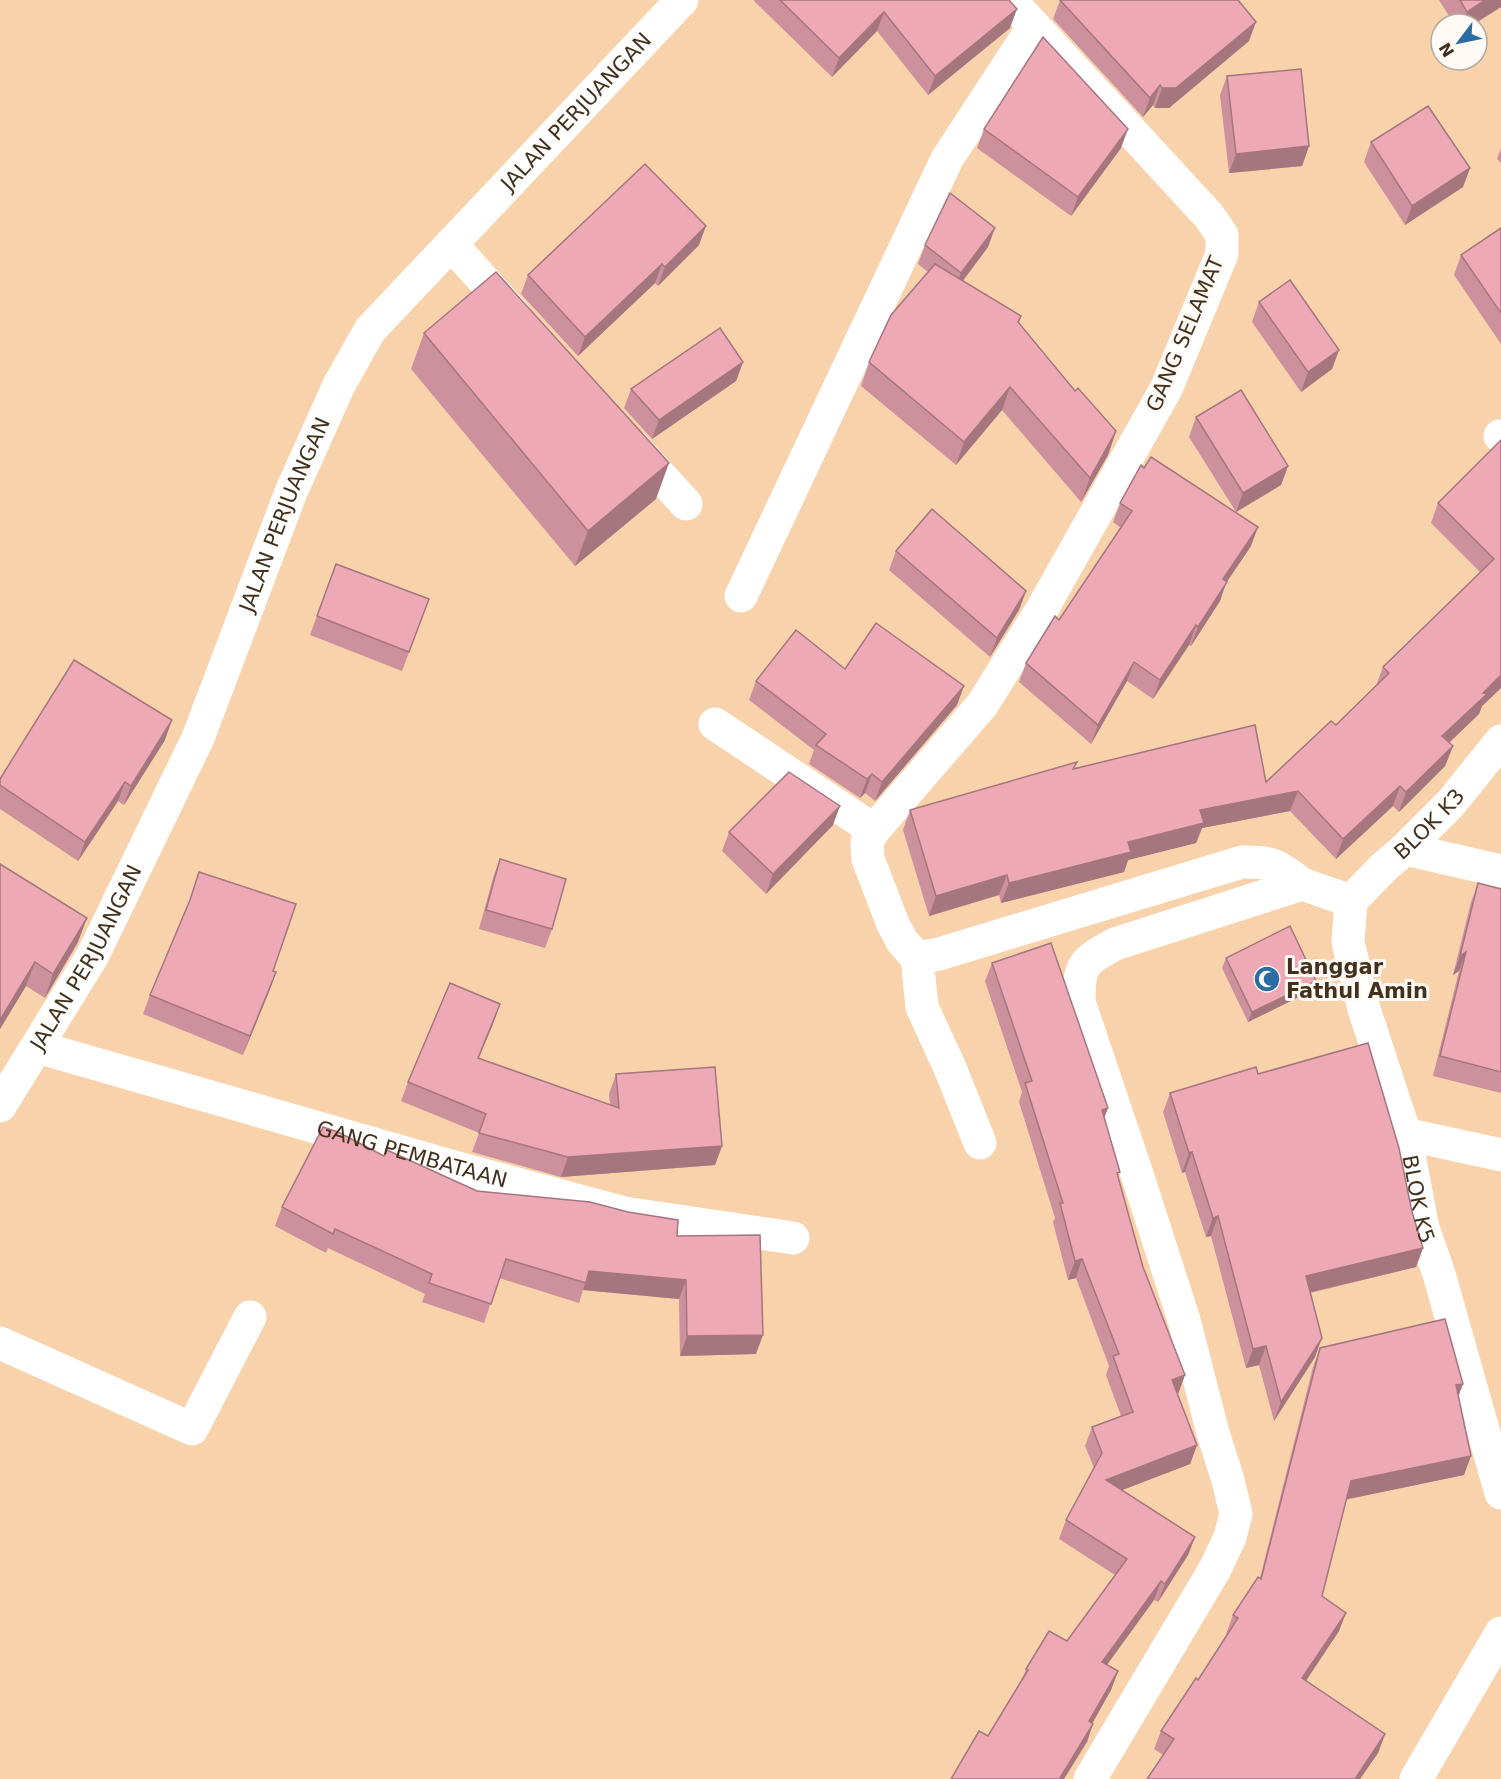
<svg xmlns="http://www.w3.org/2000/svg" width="1501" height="1779" viewBox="0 0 1501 1779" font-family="'DejaVu Sans',sans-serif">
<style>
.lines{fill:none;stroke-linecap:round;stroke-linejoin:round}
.street{stroke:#fff;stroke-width:33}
.secondary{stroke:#fff;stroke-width:33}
.wall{fill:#cc919c}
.shaded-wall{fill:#a6767f}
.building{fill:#eda9b5;stroke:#a6767f;stroke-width:1.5}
.labels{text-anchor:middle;stroke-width:6;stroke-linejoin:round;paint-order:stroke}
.street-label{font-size:21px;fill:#43311d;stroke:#fffaf5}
.poi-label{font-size:21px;font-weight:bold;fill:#43311d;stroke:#fffaf5;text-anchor:start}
</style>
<rect width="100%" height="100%" fill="#f8d2ab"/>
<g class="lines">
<g class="street">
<path d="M1010 0 1209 216 1222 235V254L1166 389 1041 611 982 705 874 830 867 842 868 859 893 924 902 941 917 958 939 954 1242 862C1273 861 1278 866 1302 884"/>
<polyline points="451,244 514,314"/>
<polyline points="1500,436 1501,436"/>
<polyline points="633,446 686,504"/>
<polyline points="741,596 947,159 1034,26"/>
<polyline points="715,724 874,830"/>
<polyline points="1405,849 1501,871"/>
<path id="s1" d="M1351 901 1348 942 1364 1009 1405 1134 1423 1228 1439 1274 1501 1493"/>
<path id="s2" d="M1351 901 1384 867 1405 849 1451 803 1501 741"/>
<polyline points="917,958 922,1007 950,1068 980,1143"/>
<path id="s3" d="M37 1047 451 1166 624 1213 793 1238"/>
<polyline points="1405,1134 1501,1155"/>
<polyline points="0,1343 192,1429 250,1317"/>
<path d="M1090 1779 1215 1569 1230 1537 1236 1514 1228 1480 1213 1433 1184 1320 1137 1174 1079 1002C1079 965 1082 962 1115 944L1302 884 1351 901"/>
<polyline points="1416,1779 1501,1633"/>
</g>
<path class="secondary" id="s4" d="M0 1106 93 955 198 738 291 492 339 385 370 330 682 0"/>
</g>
<g class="wall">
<polygon points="754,0 1009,0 1010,28 928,95 877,31 832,77 754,1"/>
<polygon points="1060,0 1249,41 1169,108 1155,108 1153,105 1143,117 1053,19"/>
<polygon points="1439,0 1501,0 1501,7 1474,24 1454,24"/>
<polygon points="1227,76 1309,146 1302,166 1229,173 1220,95"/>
<polygon points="984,129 1121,148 1071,216 977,148"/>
<polygon points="1371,142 1470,168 1463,187 1405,225 1364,162"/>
<polygon points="1501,148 1501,163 1497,159"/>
<polygon points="1501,228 1501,344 1454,275 1461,255"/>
<polygon points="699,245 658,286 655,283 578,356 521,294 528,275"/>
<polygon points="925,245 988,247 963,281 1021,316 1019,323 1075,391 1116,431 1108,455 1081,502 1002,410 956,465 861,386 869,362 928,272 918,264"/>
<polygon points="1259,302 1339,350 1332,369 1301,392 1252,322"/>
<polygon points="424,333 656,499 575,566 411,369"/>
<polygon points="743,362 736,381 652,439 624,408 631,389"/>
<polygon points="1196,417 1288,466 1281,485 1236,512 1189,437"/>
<polygon points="1501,440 1501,688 1482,706 1479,714 1449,743 1453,746 1445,766 1399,812 1393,806 1336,859 1290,811 1202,828 1196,843 1128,860 1124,872 1001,903 999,895 929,916 903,830 910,810 1075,769 1266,782 1336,725 1376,686 1383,667 1481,573 1431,523 1438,503"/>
<polygon points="1144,468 1251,546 1226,583 1220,601 1191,646 1189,645 1153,699 1127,681 1091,744 1019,682 1026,663 1059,620 1121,528 1113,522 1120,503"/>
<polygon points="896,551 1026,591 1019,610 990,657 889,570"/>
<polygon points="336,564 429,599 402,671 310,635"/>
<polygon points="845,669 957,705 875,801 865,793 860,798 809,764 814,750 749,700 756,681"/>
<polygon points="165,740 124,805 118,801 78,861 0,809 0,779"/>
<polygon points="833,825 766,894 722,851 729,832"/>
<polygon points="500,859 552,929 545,948 479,929 493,878"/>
<polygon points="0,864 78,942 45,998 26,986 0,1029"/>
<polygon points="199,872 273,971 276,972 243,1055 143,1014 150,995 187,908"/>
<polygon points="1478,883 1501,889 1501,1093 1433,1076 1459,971 1453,975 1471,902"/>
<polygon points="1226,958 1313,990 1248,1022 1222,968"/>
<polygon points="992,963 1108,1108 1104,1118 1118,1177 1143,1267 1185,1375 1178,1394 1197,1445 1190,1464 1122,1490 1195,1537 1188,1555 1158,1602 1154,1600 1107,1665 1118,1671 1111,1690 1092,1723 1087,1742 988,1736 1023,1677 1026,1669 1067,1641 1115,1575 1059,1539 1066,1520 1094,1468 1085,1446 1092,1427 1121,1416 1106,1375 1109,1366 1076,1278 1068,1280 1053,1222 1055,1218 1019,1102 1022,1092 985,981"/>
<polygon points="493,1024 478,1058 610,1105 609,1094 616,1074 722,1146 715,1165 561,1177 472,1152 479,1133 401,1101 408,1082"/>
<polygon points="1258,1074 1412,1212 1423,1248 1416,1267 1310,1293 1315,1357 1274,1421 1259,1365 1246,1368 1211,1236 1206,1237 1185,1172 1182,1173 1163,1112 1170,1093"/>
<polygon points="384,1156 477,1191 677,1236 756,1354 680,1356 679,1299 583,1290 579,1303 499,1278 484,1323 422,1302 425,1294 328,1248 326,1253 275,1226 282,1207"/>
<polygon points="1320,1348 1463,1384 1458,1397 1464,1475 1346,1499 1322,1596 1339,1631 1306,1681 1385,1734 1378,1753 1360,1779 1147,1779 1163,1755 1154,1749 1161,1731 1198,1680 1227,1634 1226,1634 1233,1615 1260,1578 1313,1367"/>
</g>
<g class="shaded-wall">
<polygon points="1485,0 1501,0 1501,7 1474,24 1462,24 1467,12"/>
<polygon points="1017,9 1010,28 928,95 935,76"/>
<polygon points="884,12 877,31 832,77 839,58"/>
<polygon points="1256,22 1249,41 1169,108 1155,108 1162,88"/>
<polygon points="1160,85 1153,105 1143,117 1150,98"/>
<polygon points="1128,129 1121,148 1071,216 1078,197"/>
<polygon points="1309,146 1302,166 1229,173 1236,154"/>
<polygon points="1470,168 1463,187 1405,225 1412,206"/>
<polygon points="706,226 699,245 658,286 665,267"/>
<polygon points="995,228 988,247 954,292 961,273"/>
<polygon points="662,264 655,283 578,356 585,337"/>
<polygon points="1339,350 1332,369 1301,392 1308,372"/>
<polygon points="743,362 736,381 652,439 659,420"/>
<polygon points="1010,387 1002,410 956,465 964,442"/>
<polygon points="1116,431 1108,455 1081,502 1090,478"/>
<polygon points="669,463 656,499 575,566 588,531"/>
<polygon points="1288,466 1281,485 1236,512 1243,493"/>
<polygon points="1258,527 1251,546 1226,583 1220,601 1191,646 1198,627 1223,579"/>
<polygon points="1026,591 1019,610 990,657 997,638"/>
<polygon points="1196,625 1189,645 1153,699 1160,680"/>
<polygon points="1134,662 1127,681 1091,744 1098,725"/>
<polygon points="1501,675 1501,688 1482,706 1479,714 1435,756 1442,736 1483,693"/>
<polygon points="964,686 957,705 875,801 882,782"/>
<polygon points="172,720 165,740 124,805 131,786"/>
<polygon points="1453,746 1445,766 1399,812 1406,792"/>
<polygon points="872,774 865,793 860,798 867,779"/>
<polygon points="125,782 118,801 78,861 85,842"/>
<polygon points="1400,786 1393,806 1336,859 1343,839"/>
<polygon points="1298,791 1290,811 1202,828 1196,843 1128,860 1124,872 1001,903 1009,883 1128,842 1200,810"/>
<polygon points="840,806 833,825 766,894 773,874"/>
<polygon points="1007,875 999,895 929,916 936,896"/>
<polygon points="87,918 78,942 45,998 53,974"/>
<polygon points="1466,952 1459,971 1453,975 1460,956"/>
<polygon points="35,962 26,986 0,1029 0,1020"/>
<polygon points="276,972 269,992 243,1055 250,1036"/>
<polygon points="1316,981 1313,990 1248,1022 1252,1012"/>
<polygon points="500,1004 493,1024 471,1077 478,1058"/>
<polygon points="1108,1108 1101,1126 1102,1110"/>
<polygon points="722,1146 715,1165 561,1177 568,1157"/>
<polygon points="1192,1152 1185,1172 1182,1173 1189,1153"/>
<polygon points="1218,1216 1211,1236 1206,1237 1213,1218"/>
<polygon points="1423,1248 1416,1267 1299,1295 1306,1276"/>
<polygon points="1082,1259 1076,1278 1068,1280 1075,1261"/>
<polygon points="589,1271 686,1280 679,1299 583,1290"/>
<polygon points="763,1335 756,1354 680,1356 687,1336"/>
<polygon points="1322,1338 1315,1357 1274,1421 1281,1402"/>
<polygon points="1266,1346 1259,1365 1246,1368 1253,1349"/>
<polygon points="1185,1375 1178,1394 1165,1398 1172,1380"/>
<polygon points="1463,1384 1456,1402 1456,1385"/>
<polygon points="1197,1445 1190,1464 1099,1499 1106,1480"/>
<polygon points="1471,1456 1464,1475 1344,1500 1351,1481"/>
<polygon points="1195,1537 1188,1555 1158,1602 1165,1584"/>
<polygon points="1161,1581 1154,1600 1095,1681 1102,1662"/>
<polygon points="1346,1613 1339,1631 1295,1697 1302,1678"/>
<polygon points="1118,1671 1111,1690 1083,1740 1089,1721"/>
<polygon points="1093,1724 1087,1742 1064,1779 1060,1779"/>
<polygon points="1385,1734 1378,1753 1360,1779 1355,1779"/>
</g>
<g class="building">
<polygon points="780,0 1009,0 1017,9 935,76 884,12 839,58"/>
<polygon points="1060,0 1238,0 1256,22 1176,88 1162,88 1160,85 1150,98"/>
<polygon points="1460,0 1485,0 1467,12"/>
<polygon points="1043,37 1128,129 1078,197 984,129"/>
<polygon points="1301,69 1309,146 1236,154 1227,76"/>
<polygon points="1428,106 1470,168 1412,206 1371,142"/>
<polygon points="645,164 706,226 665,267 662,264 585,337 528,275"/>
<polygon points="950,193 995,228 961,273 925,245"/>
<polygon points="1501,228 1501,313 1461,255"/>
<polygon points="935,264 1021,316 1018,322 1075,391 1078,388 1116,431 1090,478 1010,387 964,442 869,362 891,315"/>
<polygon points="496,272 669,463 588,531 424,333"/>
<polygon points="1290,280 1339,350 1308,372 1259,302"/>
<polygon points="720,328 743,362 659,420 631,389"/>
<polygon points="1241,390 1288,466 1243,493 1196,417"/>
<polygon points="1501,440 1501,675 1483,693 1487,694 1442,736 1453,746 1406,792 1400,786 1343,839 1298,791 1200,810 1204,823 1128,842 1131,852 1009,883 1007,875 936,896 910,810 1077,762 1073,769 1255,725 1266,782 1331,721 1336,725 1389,673 1383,667 1494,559 1438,503"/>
<polygon points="1151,457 1258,527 1223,579 1227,582 1198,627 1196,625 1160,680 1134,662 1098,725 1026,663 1055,616 1059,620 1132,511 1120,503 1141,465 1144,468"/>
<polygon points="932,509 1026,591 997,638 896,551"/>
<polygon points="336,564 429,599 409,652 317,616"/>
<polygon points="876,623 964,686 882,782 872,774 867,779 816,745 826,734 756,681 796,630 845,669"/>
<polygon points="74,660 172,720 131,786 125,782 85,842 0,785 0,779"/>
<polygon points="789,772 840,806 773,874 729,832"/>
<polygon points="500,859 566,879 552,929 486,910"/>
<polygon points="0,864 87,918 53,974 35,962 0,1020"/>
<polygon points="199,872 296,904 273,971 276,972 250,1036 150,995 190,900"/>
<polygon points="1478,883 1501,889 1501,1072 1440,1056 1466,952 1460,956"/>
<polygon points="1290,926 1316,981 1252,1012 1226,958"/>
<polygon points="1051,943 1108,1108 1102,1110 1120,1172 1117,1173 1143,1267 1185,1375 1172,1380 1197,1445 1106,1480 1195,1537 1165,1584 1161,1581 1102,1662 1118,1671 1089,1721 1093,1724 1060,1778 1062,1779 951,1779 979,1731 988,1736 1028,1670 1026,1669 1049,1631 1067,1641 1127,1559 1066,1520 1102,1453 1092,1427 1133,1412 1113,1356 1119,1354 1082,1259 1075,1261 1060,1203 1063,1203 1025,1083 1032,1081 992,963"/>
<polygon points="450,983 500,1004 478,1058 619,1108 616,1074 715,1067 722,1146 568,1157 479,1133 486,1114 408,1082"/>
<polygon points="1368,1043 1399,1148 1412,1212 1423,1248 1306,1276 1322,1338 1281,1402 1266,1346 1253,1349 1218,1216 1213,1218 1192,1152 1189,1153 1170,1093 1256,1067 1258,1074"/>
<polygon points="323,1127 338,1132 384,1156 387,1150 477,1191 590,1202 628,1212 678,1220 677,1236 760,1235 763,1335 687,1336 686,1280 589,1271 586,1283 506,1259 491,1304 429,1283 432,1274 335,1229 333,1234 282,1207"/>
<polygon points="1445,1319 1463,1384 1456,1385 1471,1456 1351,1481 1322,1596 1346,1613 1302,1678 1385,1734 1355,1779 1147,1779 1174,1739 1161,1731 1196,1678 1198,1680 1238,1618 1233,1615 1258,1577 1261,1579 1320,1348"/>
</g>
<defs>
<symbol id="mosque-disc" viewBox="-11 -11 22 22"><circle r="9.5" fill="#2b6da3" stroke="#fffaf5"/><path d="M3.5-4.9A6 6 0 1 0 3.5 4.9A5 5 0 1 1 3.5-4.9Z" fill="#fff"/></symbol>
</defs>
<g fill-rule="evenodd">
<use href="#mosque-disc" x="1252" y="964" width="30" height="30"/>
</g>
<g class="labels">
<g class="street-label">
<text dy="7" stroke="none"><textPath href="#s4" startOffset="1162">JALAN PERJUANGAN</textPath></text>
<text transform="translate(1185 334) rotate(-67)" y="7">GANG SELAMAT</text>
<text dy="7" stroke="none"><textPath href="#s4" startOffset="658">JALAN PERJUANGAN</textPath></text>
<text dy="7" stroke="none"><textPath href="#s2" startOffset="110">BLOK K3</textPath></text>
<text dy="7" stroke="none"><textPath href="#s4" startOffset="172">JALAN PERJUANGAN</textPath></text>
<text dy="7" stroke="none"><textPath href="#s3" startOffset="390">GANG PEMBATAAN</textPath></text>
<text dy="7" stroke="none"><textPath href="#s1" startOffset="308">BLOK K5</textPath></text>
</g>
<g class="poi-label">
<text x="1286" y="974">Langgar<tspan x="1286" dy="24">Fathul Amin</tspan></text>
</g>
</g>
<g transform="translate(1459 42) rotate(238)"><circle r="28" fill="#fffaf5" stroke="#b4aa9f" stroke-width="1.5"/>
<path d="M0-4.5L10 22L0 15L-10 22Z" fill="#2b6da3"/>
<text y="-9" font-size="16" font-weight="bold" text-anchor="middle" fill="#43311d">N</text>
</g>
</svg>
